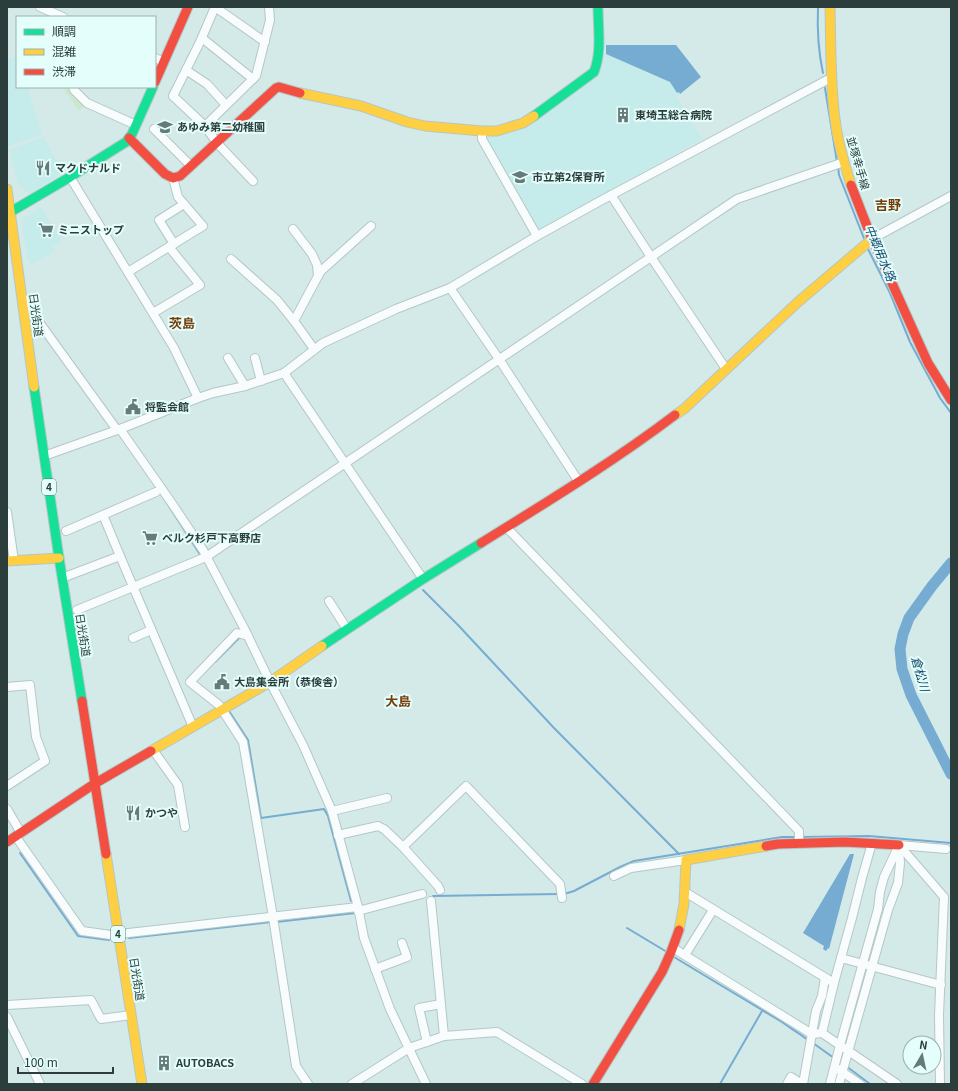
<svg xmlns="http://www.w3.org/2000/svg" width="958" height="1091" viewBox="0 0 958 1091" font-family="Georgia,'Noto Sans JP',serif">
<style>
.built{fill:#c5ecea}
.green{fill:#cbe8cc}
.water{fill:#76acd1}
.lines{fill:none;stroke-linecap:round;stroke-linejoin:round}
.stream{stroke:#76acd1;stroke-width:2}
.river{stroke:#76acd1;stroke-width:11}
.street-casing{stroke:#b5c7c6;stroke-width:10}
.fast-casing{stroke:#b5c7c6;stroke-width:11}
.slow-casing{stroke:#b5c7c6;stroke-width:11}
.jam-casing{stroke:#b5c7c6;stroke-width:11}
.street{stroke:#f8fcfc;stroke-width:8}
.fast{stroke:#16e098;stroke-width:9}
.slow{stroke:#ffcf43;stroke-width:9}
.jam{stroke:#f24e42;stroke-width:9}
.labels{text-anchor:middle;stroke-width:4;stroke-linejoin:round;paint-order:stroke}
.shield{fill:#e4fefb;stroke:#637875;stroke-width:1}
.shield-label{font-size:10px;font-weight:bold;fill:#2c3e3c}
.poi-label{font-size:11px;font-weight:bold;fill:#2c3e3c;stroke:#e4fefb;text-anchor:start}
.street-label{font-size:11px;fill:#2c3e3c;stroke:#e4fefb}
.water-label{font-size:12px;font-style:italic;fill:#15486c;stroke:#e4fefb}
.quarter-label{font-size:13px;font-weight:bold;fill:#763c08;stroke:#e4fefb}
</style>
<rect width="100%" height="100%" fill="#d3eae9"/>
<g class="built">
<polygon points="603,54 606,54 670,82 677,93 679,92 680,94 677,97 702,139 542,229 537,227 487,139 490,135 513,132 526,127 562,100"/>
<polygon points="16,56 17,87 27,87 42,134 7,147 7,60"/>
<polygon points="43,137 64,172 29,194 18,184 9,150"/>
<polygon points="41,207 61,241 52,247 55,251 32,264 27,258 22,222 24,218"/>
</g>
<polygon class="green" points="64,89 69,89 82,103 83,106 81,109 80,109 79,111"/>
<g class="water">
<polygon points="606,45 676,45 701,77 680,94 679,92 677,93 670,82 606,54"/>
<polygon points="850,854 854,854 829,949 828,948 826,951 823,949 824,946 803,933"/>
</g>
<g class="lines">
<g class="stream">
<path d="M818 7C817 30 818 50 823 73"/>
<polyline points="825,88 837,162"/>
<polyline points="838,166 839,175 865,241"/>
<polyline points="867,247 890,293 910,342 940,398 951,413"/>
<polyline points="167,503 201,556"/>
<polyline points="423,590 458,625 554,728 679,854"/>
<polyline points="215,662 240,637"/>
<polyline points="229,711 248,740 261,818 324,809 328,816 351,901"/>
<polyline points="801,837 869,836 951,843"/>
<polyline points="20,853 78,936 109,940"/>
<polyline points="564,894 574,891 620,867 634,861 782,837 796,837"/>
<polyline points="433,896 560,894"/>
<polyline points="276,922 355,913"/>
<polyline points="627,928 667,952"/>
<polyline points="129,938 271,922"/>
<path d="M674 957 717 983 782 1022C790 1028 799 1033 808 1040"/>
<polyline points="813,1043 834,1058"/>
<polyline points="846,1066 870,1084"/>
<polyline points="720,1084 762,1011"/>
</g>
<polyline class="river" points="951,563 932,586 909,618 903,634 900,649 902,669 911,695 951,774"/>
<defs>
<g id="street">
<polyline points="40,7 63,17"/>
<polyline points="215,7 200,42 173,96 205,126 256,76 270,20 269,7"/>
<polyline points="215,7 265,42"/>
<polyline points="202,38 253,79"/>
<polyline points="155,58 164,62"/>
<polyline points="186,70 207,84 226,105"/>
<polyline points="73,87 74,90 87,103 136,125"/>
<polyline points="205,126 217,143 253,181"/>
<polyline points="154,129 191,166"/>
<polyline points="482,131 482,139 537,236"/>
<polyline points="70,177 174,348 198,398"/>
<polyline points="611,195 651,257 726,369"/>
<polyline points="293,229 312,254 317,265 318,276 294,321 314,349"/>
<polyline points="872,239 951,196"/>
<polyline points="174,244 159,220 184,204"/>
<polyline points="231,259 277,300 294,321"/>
<polyline points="128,272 203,226 178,197 173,178"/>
<polyline points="318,276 321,271 371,226"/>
<polyline points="450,288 499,359 579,482"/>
<polyline points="22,300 29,300 34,315 117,430"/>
<polyline points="153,313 200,285 169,247"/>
<polyline points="228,358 245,386"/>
<polyline points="255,358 261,381"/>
<polyline points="284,373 423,579"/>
<polyline points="120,429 171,502 203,550 245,630 270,682 303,745 332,811 358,907 364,938 390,1009 426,1084"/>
<polyline points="44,456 120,429 198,398 213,393 245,386 284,373 323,343 396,309 450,288 537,236 602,200 827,80 832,79"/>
<polyline points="7,512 14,561"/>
<polyline points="103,515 120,556"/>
<polyline points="507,528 799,831 799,844"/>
<polyline points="66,531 156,492"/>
<polyline points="62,578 120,556 193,727"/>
<polyline points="329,601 347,629"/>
<polyline points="77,610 206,557 737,199 844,162"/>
<polyline points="248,636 237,633 190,682 219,705 243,742 273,917 296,1066 308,1084"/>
<polyline points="133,638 151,630"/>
<polyline points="7,687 30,685 36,737 45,761 7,786"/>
<polyline points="153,750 178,785 185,827"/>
<polyline points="7,809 21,833"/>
<polyline points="332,811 387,798"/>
<polyline points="338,835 378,826 384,829 403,847 438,886 440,890"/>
<polyline points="16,837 82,931 111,935 358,907"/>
<polyline points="872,843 862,878 852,918 834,983 822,1033 897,1084"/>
<polyline points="899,845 944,897 939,1015 940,1084"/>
<polyline points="899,845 946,849"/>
<polyline points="403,847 466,786 560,884 562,898"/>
<polyline points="614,876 631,868 686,860"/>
<polyline points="685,892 834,983"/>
<polyline points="431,901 444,1036"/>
<polyline points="358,911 422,894"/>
<polyline points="673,948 812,1034 822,1033"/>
<polyline points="685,955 713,910"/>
<polyline points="841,958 941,985"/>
<polyline points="375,969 407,957 402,943"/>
<polyline points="7,1005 91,1000 101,1019 131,1015"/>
<polyline points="7,1017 40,1084"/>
<polyline points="427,1042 419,1008 441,1004"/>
<polyline points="838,1069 860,1084"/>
<polyline points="352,1084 409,1048 444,1036 497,1032 582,1084"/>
<polyline points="787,1084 791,1077 802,1084"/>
<polyline points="803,1084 816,1011 822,996 825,978"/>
<polyline points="830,1084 840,1045 878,909 880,892 884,877 899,845"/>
<polyline points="839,1084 888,910 898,883 900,863 899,846"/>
</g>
<g id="fast">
<path d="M534 116 594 72C602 52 598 28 598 7"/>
<polyline points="7,214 70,177 126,142 132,134 153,87"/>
<polyline points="34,387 59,558 82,701"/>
<polyline points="322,646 423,579 481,543"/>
</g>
<g id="slow">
<path d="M830 7C831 46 830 87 836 126 839 146 845 166 851 185"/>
<polyline points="300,93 361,106 407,122 425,126 482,131 497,131 523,123 534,116"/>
<polyline points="7,189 34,387"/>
<polyline points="675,415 684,409 798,302 872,239"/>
<polyline points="7,561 59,558"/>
<polyline points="151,751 270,682 322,646"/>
<polyline points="106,854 142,1084"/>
<polyline points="679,930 684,904 686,860 766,846"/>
</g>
<g id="jam">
<polyline points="155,82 188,7"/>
<polyline points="129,138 165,174 173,178 180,176 276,88 279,87 300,93"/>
<polyline points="851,185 872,239 928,363 951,400"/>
<path d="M481 543C547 502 613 462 675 415"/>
<polyline points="82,701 106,854"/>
<polyline points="7,842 94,784 151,751"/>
<polyline points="766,846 778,844 845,842 899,845"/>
<polyline points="593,1084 662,972 671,952 679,930"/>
</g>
</defs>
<use href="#street" class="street-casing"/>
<use href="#fast" class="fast-casing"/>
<use href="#slow" class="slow-casing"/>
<use href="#jam" class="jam-casing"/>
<use href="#street" class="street"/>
<use href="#fast" class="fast"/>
<use href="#slow" class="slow"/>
<use href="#jam" class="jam"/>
</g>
<defs>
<symbol id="building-bare" viewBox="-9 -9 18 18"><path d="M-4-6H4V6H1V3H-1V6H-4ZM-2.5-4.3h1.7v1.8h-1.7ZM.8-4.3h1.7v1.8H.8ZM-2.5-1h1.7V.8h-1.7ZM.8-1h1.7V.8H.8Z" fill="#667a79" stroke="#e4fefb" stroke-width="2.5" paint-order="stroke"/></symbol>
<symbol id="school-bare" viewBox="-9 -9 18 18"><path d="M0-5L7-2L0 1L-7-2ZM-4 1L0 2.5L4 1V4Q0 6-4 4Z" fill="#667a79" stroke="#e4fefb" stroke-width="2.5" paint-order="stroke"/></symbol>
<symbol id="restaurant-bare" viewBox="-9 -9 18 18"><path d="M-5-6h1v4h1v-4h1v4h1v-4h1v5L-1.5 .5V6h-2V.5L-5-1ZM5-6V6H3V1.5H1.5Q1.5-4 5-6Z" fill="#667a79" stroke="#e4fefb" stroke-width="2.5" paint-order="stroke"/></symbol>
<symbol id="supermarket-bare" viewBox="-9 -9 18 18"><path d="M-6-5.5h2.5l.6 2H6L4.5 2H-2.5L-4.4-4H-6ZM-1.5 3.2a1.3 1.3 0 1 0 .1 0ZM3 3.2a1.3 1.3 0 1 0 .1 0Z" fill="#667a79" stroke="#e4fefb" stroke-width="2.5" paint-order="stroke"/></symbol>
<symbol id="civic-bare" viewBox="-9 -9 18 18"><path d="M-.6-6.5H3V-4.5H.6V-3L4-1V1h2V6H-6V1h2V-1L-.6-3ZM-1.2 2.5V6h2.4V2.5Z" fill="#667a79" stroke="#e4fefb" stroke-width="2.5" paint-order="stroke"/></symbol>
</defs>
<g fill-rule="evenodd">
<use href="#building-bare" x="612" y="104" width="22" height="22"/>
<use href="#school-bare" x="154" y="116" width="22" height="22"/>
<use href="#restaurant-bare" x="32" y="157" width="22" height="22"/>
<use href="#school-bare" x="509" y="166" width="22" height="22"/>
<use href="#supermarket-bare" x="35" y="219" width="22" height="22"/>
<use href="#civic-bare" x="122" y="396" width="22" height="22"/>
<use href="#supermarket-bare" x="139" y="527" width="22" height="22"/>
<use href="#civic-bare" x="211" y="671" width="22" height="22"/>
<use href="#restaurant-bare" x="122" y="802" width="22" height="22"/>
<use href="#building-bare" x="153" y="1052" width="22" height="22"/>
</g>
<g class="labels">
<g class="shield">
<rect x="42" y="479" width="14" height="16" rx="3"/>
<rect x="111" y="926" width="14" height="16" rx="3"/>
</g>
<g class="shield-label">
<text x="49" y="491">4</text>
<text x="118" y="938">4</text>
</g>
<g class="poi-label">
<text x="635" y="119">東埼玉総合病院</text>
<text x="177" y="131">あゆみ第二幼稚園</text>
<text x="55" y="172">マクドナルド</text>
<text x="532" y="181">市立第2保育所</text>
<text x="58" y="234">ミニストップ</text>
<text x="145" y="411">将監会館</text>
<text x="162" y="542">ベルク杉戸下高野店</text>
<text x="234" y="686">大島集会所（恭倹舎）</text>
<text x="145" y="817">かつや</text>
<text x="176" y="1067">AUTOBACS</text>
</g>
<g class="street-label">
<text transform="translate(858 163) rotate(74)" y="4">並塚幸手線</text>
<text transform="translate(36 315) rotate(82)" y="4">日光街道</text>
<text transform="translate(83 635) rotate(81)" y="4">日光街道</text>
<text transform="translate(137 979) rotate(81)" y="4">日光街道</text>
</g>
<g class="water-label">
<text transform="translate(880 253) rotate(67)" y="4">中郷用水路</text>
<text transform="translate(920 674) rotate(74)" y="4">倉松川</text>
</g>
<g class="quarter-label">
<text x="888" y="210">吉野</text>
<text x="182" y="328">茨島</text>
<text x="398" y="706">大島</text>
</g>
</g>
<rect width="958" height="1091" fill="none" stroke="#2c3e3c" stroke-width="16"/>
<rect x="16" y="16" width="140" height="72" fill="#e4fefb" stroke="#9ab1af"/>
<rect x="24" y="29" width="20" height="6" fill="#16e098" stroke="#9ab1af"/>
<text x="52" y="36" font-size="12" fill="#2c3e3c">順調</text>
<rect x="24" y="49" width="20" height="6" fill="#ffcf43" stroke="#9ab1af"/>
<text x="52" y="56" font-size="12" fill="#2c3e3c">混雑</text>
<rect x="24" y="69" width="20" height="6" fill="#f24e42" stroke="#9ab1af"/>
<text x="52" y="76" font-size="12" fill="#2c3e3c">渋滞</text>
<g transform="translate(922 1055) rotate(9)"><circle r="19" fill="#e4fefb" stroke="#9ab1af"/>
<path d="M0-3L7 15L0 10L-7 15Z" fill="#667a79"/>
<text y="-6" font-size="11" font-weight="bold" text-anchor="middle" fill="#2c3e3c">N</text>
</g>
<path d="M18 1067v6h95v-6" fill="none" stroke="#2c3e3c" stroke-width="2"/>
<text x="24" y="1067" font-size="12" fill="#2c3e3c" stroke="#e4fefb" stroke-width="3" paint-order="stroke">100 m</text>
</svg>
